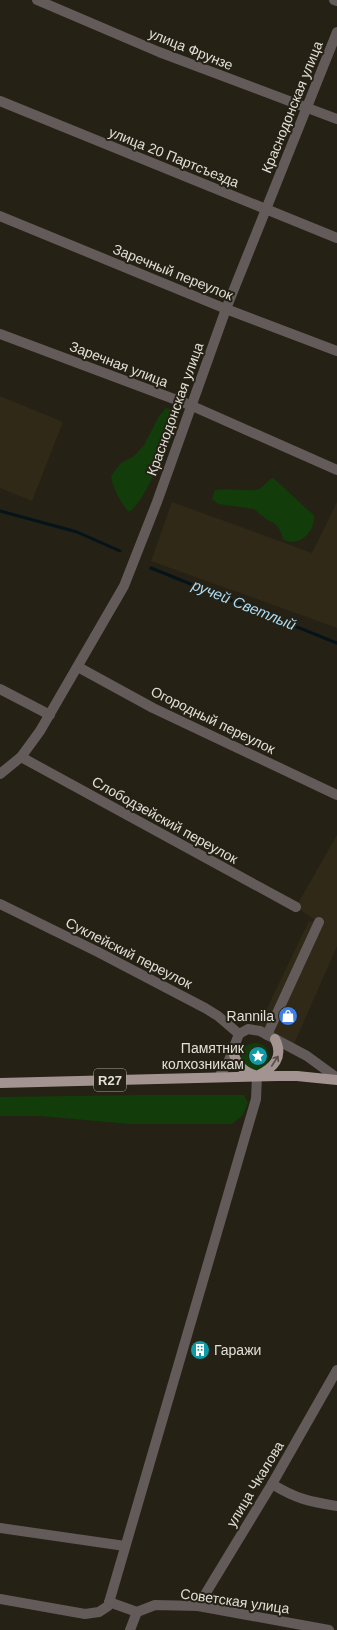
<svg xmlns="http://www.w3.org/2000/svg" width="337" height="1630" viewBox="0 0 337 1630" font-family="Arial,sans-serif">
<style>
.built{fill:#302917}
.green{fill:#123c09}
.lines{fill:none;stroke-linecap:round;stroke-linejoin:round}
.stream{stroke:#05131a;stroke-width:3}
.minor{stroke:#625b59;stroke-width:10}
.major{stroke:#a39491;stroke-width:10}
.oneway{stroke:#574f47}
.labels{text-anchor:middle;stroke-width:4;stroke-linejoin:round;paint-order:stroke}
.shield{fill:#252115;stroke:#a9a69d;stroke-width:1}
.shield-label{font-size:13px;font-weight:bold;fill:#e1dfd7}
.street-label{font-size:14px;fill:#e1dfd7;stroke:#252115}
.poi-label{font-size:14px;fill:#e1dfd7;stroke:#252115;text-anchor:end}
.water-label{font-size:15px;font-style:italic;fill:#abdcf4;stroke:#252115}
</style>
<rect width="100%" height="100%" fill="#252115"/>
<g class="built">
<polygon points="0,396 63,422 32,501 0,488"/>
<polygon points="172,502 312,553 337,502 337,628 151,561"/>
<polygon points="337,835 337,946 294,1044 259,1025 309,921 318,922 296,907"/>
</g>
<g class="green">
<path d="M166 408 170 409 174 413C169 437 149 498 129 512 120 502 113 488 111 476L121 463 134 456 144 445 159 416Z"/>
<path d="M273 478C288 490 300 504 314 515 316 531 299 549 283 539L280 530 274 523 267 520 254 509 218 504 212 499 215 490C230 488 242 491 255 490 263 490 266 480 273 478Z"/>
<circle cx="255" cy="1057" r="14"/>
<polygon points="135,1095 244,1095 248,1103 243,1115 232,1124 129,1124 40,1116 0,1116 0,1097"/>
</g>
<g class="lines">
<g class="stream">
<polyline points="0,511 77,532 120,551"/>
<polyline points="151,568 337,643"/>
</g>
<g class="minor">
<polyline points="37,0 159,52 337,119"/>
<polyline points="334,0 337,1"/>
<polyline points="0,101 337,238"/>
<polyline points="0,216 226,309 337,351"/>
<polyline points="0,334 190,405 337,470"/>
<polyline points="78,667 153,708 337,795"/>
<polyline points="0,689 50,715"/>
<polyline points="21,757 296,907"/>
<polyline points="0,774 21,757 40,731 124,586 157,502 226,309 337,32"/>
<polyline points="0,904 98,952 205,1008 218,1016 239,1034"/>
<polyline points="267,1035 319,922"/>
<polyline points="219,1077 229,1060 239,1034 248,1029 260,1031 307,1056 337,1078"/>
<path d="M272 1484C296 1499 311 1502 337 1506"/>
<polyline points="0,1528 125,1546"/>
<polyline points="0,1599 85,1614 99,1612 108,1606 256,1099 257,1076"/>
<polyline points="109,1602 137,1612"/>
<polyline points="198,1606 272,1484 337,1370"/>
<polyline points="137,1612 155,1605 198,1606 329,1630"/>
<polyline points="130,1630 137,1612"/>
</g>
<g class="major">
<path d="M233 1051C236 1065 244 1072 257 1076 274 1068 284 1057 275 1039"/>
<polyline points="0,1083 278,1076 297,1076 337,1080"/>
</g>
</g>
<defs><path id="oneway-shaft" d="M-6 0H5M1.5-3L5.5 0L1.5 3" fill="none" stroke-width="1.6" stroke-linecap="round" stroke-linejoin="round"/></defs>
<use class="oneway" href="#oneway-shaft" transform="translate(275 1061) rotate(-57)"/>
<defs>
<symbol id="shop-disc" viewBox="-11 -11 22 22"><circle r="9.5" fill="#3f7fe0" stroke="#252115"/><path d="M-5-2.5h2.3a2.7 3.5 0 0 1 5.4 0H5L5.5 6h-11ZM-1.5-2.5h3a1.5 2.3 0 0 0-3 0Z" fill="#fff"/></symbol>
<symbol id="sight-disc" viewBox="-11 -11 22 22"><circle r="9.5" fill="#0f9aa8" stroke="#252115"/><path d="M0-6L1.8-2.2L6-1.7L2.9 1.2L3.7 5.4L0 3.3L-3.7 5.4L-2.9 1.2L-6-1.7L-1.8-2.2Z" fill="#fff"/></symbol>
<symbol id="building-disc" viewBox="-11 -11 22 22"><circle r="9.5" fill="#0f9aa8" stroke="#252115"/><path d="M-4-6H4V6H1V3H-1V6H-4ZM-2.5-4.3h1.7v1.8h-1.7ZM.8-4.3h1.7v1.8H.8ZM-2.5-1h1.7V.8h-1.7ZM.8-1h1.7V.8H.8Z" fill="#fff"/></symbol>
</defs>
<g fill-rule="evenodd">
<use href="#shop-disc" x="277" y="1005" width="22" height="22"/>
<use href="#sight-disc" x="247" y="1045" width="22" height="22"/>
<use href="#building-disc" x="189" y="1339" width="22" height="22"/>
</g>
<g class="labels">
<rect class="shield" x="94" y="1069" width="32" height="22" rx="3"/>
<g class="shield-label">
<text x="110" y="1085">R27</text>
</g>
<g class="street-label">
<text transform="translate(191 49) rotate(22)" y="5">улица Фрунзе</text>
<text transform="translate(292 107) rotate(-68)" y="5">Краснодонская улица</text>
<text transform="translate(174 157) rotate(22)" y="5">улица 20 Партсъезда</text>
<text transform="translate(173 272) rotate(22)" y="5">Заречный переулок</text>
<text transform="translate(119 364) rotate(21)" y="5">Заречная улица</text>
<text transform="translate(175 409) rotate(-70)" y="5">Краснодонская улица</text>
<text transform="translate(213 720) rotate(26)" y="5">Огородный переулок</text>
<text transform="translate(165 820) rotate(29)" y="5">Слободзейский переулок</text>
<text transform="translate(129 953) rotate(27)" y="5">Суклейский переулок</text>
<text transform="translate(255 1484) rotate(-59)" y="5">улица Чкалова</text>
<text transform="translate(235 1601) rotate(8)" y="5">Советская улица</text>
</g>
<g class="poi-label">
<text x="274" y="1021">Rannila</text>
<text x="244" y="1053">Памятник<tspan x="244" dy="16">колхозникам</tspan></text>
<text x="214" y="1355" text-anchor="start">Гаражи</text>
</g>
<g class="water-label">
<text transform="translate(244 605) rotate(22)" y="5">ручей Светлый</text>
</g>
</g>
</svg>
